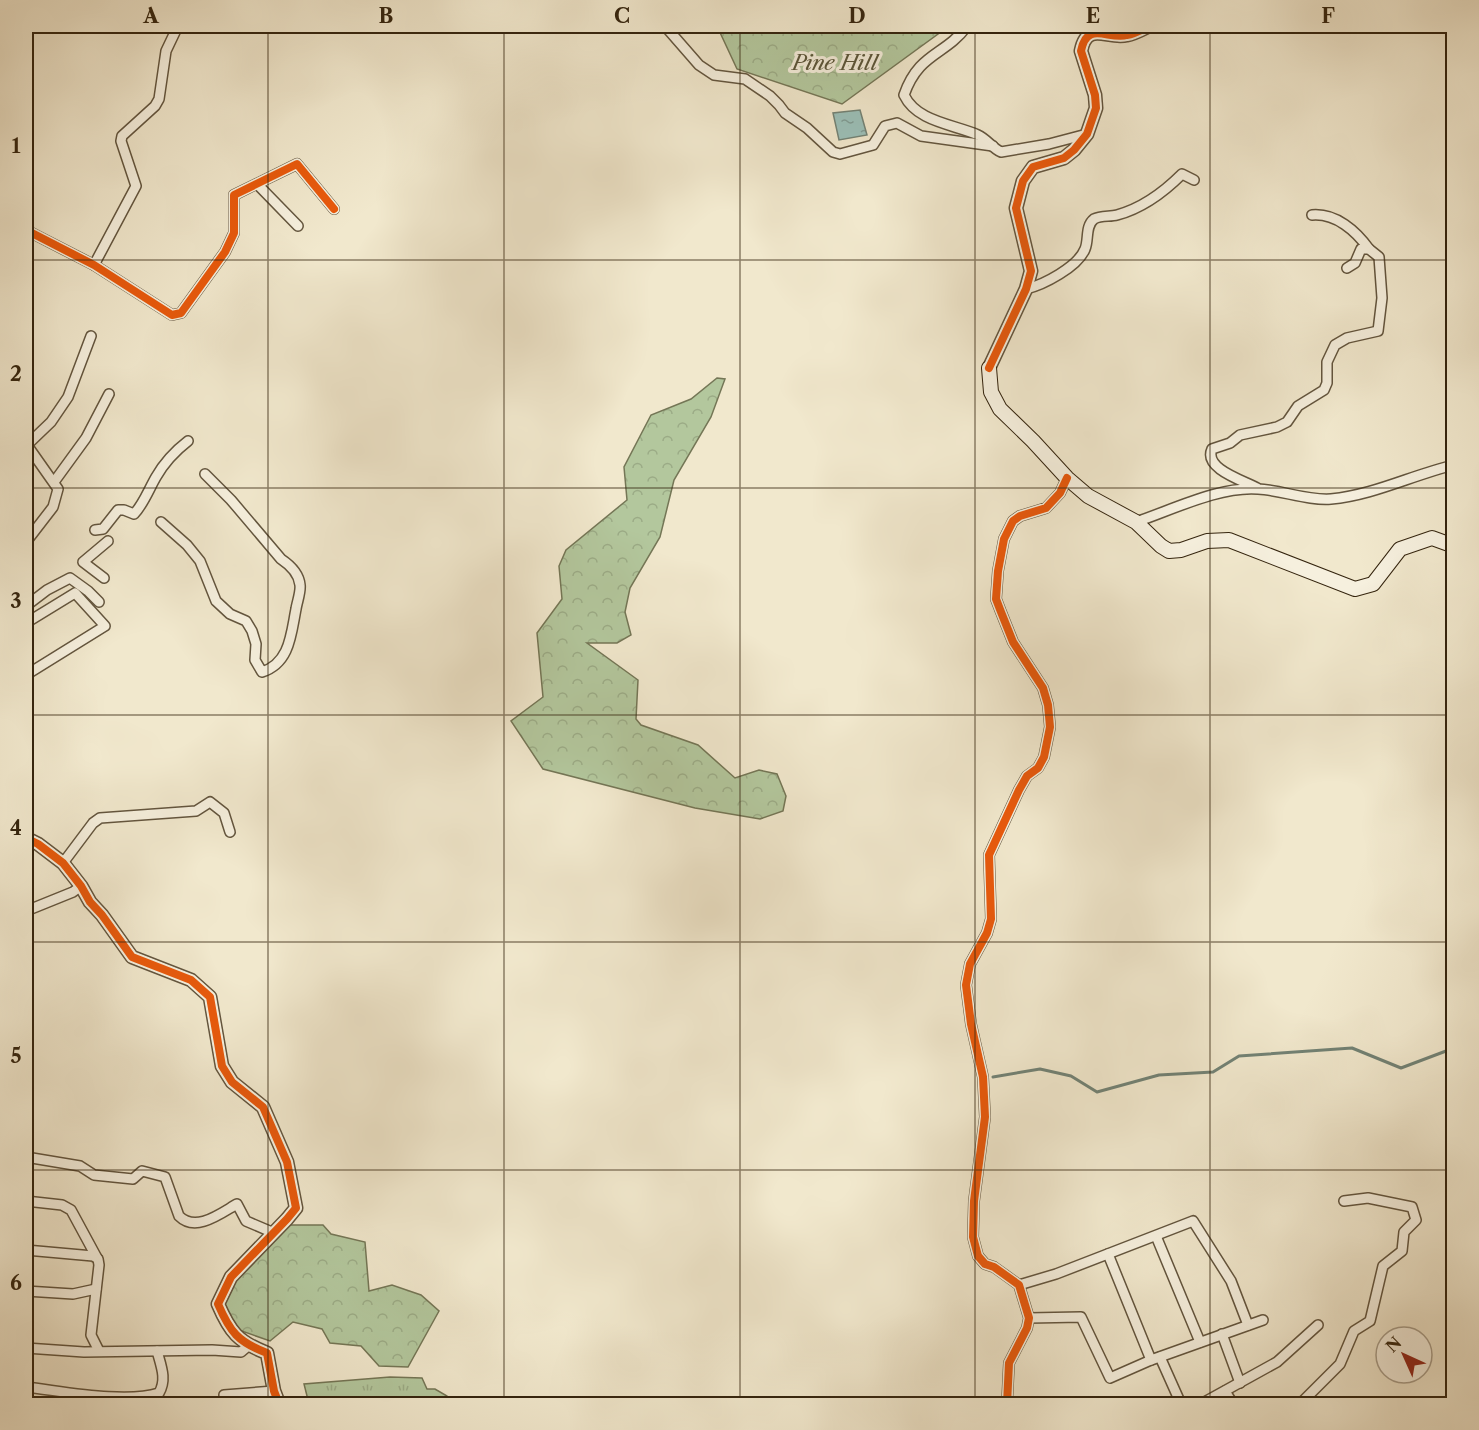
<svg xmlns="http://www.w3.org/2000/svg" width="1479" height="1430" viewBox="0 0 1479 1430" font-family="'Libre Caslon Text',serif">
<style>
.forest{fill:url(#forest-crowns);stroke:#747656;stroke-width:1.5}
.park{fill:url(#park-tufts);stroke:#747656;stroke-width:1.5}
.water{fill:url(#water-ripples);stroke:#728275;stroke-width:1.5}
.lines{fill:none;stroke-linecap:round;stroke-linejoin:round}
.stream{stroke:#728275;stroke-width:3}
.minor-casing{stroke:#63553e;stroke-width:12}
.tertiary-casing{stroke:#63553e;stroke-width:15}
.secondary-casing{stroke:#34240e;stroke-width:16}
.minor{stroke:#f6f0de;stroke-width:9}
.tertiary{stroke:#f6f0de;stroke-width:12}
.secondary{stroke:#f6f0de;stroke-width:14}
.cycleway-casing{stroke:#f6f0de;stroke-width:11}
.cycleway{stroke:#e8590c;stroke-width:8}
.grid{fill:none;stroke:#34240e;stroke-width:1.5;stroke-opacity:0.55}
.labels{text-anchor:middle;stroke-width:6;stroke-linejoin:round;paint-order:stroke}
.park-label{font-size:21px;font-style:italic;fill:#5a5539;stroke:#f6f0de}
.neatline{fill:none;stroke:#34240e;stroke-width:2}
.grid-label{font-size:20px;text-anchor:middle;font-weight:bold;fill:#34240e}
</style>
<defs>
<pattern id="forest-crowns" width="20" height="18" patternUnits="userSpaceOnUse" patternTransform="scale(1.5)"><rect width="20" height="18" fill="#b3c79d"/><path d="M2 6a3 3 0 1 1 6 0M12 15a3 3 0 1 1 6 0" fill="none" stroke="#9bab86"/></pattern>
<pattern id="park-tufts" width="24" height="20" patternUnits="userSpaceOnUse" patternTransform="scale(1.5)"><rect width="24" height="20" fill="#b3c79d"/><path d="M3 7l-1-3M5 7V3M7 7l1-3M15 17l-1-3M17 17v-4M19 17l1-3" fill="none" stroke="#9bab86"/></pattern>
<pattern id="water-ripples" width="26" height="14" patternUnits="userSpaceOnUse" patternTransform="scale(1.5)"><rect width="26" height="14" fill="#9bc0b9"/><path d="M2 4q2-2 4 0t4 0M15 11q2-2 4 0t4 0" fill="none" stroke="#7f9c95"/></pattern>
</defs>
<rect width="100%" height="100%" fill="#f1e8cd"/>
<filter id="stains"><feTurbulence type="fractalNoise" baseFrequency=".00333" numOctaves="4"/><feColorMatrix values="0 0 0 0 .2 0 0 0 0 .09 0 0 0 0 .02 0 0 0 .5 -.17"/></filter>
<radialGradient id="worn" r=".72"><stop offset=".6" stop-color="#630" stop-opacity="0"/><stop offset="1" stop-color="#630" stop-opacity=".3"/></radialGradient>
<g class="forest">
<polygon points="717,26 949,26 842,104 737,69"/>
<polygon points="717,378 725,379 711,417 674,480 660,537 630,588 625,612 631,635 617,643 587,643 638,680 636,719 641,725 698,745 735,778 759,770 777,774 786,796 783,811 760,819 695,808 543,769 511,721 543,697 537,633 562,599 559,566 566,550 627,500 624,467 651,415 691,399"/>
<polygon points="285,1225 323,1225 331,1234 365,1242 369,1291 392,1285 421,1295 439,1311 408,1367 379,1366 361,1346 330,1343 322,1329 293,1322 270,1341 236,1329 219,1302 230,1278"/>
</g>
<polygon class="park" points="390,1377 422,1378 427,1389 435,1389 447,1396 449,1404 309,1404 304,1384"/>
<polygon class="water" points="860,110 867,135 839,140 833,113"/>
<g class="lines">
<polyline class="stream" points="993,1077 1040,1069 1071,1076 1097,1092 1159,1075 1213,1072 1239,1056 1352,1048 1401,1068 1454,1048"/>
<defs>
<g id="minor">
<polyline points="665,26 699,65 714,75 745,79 770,96 779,105 785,113 807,128 833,152 840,154 873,145 885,126 897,123 921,136 993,146"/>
<path d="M967 26C945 56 919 52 904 95 917 122 953 124 978 135 987 139 992 148 1001 152L1049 144 1087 134"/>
<polyline points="257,184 298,226"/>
<path d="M1312 215C1336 213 1356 231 1369 249"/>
<polyline points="26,230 94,265 172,315 181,313 225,252 234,233 234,195 297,164 334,209"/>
<polyline points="94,265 136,186 121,141 122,136 155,106 159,99 166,51 176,30 176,26"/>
<path d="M1026 289C1043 285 1078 267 1085 249 1089 240 1085 226 1094 219 1101 215 1110 217 1117 215 1143 208 1163 193 1182 174L1194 180"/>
<polyline points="54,482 86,438 109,394"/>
<path d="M1257 488C1245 481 1203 469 1212 449L1230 443 1240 435 1277 427 1287 422 1298 406 1324 390 1327 383V362L1335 345 1347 338 1378 331 1382 298 1379 257 1369 249H1361L1355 263 1347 268"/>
<path d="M161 522 187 545 200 561 216 601 230 614 246 621 252 631 256 644 255 660 262 672C290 663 291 634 296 609 297 602 301 592 300 585 299 574 290 565 281 559L231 500 205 474"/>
<path d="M1136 522C1172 510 1219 486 1258 489 1281 490 1308 501 1331 499 1374 495 1412 475 1454 465"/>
<path d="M95 530 103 529 118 510H124L134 514C143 505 149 489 156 477 164 463 175 451 188 441"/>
<polyline points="26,542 53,507 58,489 27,445 51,422 68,397 91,336"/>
<polyline points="104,578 83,562 108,541"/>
<polyline points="26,606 47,590 70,578 88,591 99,602"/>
<polyline points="26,623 75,593 105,626 26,675"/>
<polyline points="63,863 93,823 100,818 196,811 210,802 224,813 230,832"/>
<polyline points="26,911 73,892 81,886"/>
<path d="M26 1157 80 1166 94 1175 133 1179 142 1171 165 1177 179 1216C196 1233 221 1213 237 1204L246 1221 274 1233"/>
<polyline points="26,1201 62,1205 71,1210 97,1258"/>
<polyline points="1156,1236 1200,1342"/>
<polyline points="26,1250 93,1256 98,1259 99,1265 91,1335 99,1351"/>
<polyline points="1108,1254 1151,1360"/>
<polyline points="1019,1285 1056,1274 1193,1221 1231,1281 1248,1325"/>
<polyline points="26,1291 73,1294 96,1289"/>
<polyline points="1029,1318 1081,1317 1110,1378 1151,1360 1263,1320"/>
<polyline points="1222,1334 1240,1383"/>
<polyline points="26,1348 84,1352 212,1350 241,1352 248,1346"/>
<polyline points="1160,1357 1181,1404"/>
<path d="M26 1387C62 1391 125 1404 159 1393 167 1379 161 1366 157 1351"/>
<polyline points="1225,1391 1233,1404"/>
<polyline points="224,1395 274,1391"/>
<polyline points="1007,1404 1009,1363 1027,1328 1029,1318 1019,1285 994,1267 985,1264 978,1256 973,1237 974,1201 985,1117 983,1077 971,1024 966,985 970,964 987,933 991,919 989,855 1019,790 1027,776 1038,768 1044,757 1050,727 1048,705 1043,688 1013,642 1001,612 996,599 998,571 1004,539 1013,521 1020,516 1046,508 1060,493 1067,478"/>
<polyline points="1201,1404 1277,1362 1318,1325"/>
<polyline points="1300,1404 1340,1364 1354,1331 1370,1321 1383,1266 1402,1251 1404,1232 1416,1220 1412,1207 1368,1198 1344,1201"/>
</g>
<g id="tertiary">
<path d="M989 368 1026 289 1031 271 1016 208 1023 181 1033 167 1064 158 1074 150 1087 134 1096 108 1095 95 1081 51C1087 20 1108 40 1127 35 1134 34 1143 29 1149 26"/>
<path d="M26 838 38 844 63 863 81 886 90 902 102 915 132 957 191 980 210 997 222 1066 232 1082 263 1107 287 1162 296 1208 287 1219 231 1277 218 1304C230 1332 238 1342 267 1353L274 1391 279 1404"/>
</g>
<polyline id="secondary" points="989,368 991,392 1000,409 1033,441 1067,478 1088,496 1136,522 1161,546 1169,551 1181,550 1207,541 1229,540 1355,589 1373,584 1400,549 1432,538 1454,546"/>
</defs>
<use href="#minor" class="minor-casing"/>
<use href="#tertiary" class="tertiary-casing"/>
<use href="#secondary" class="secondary-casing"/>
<use href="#minor" class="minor"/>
<use href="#tertiary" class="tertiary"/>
<use href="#secondary" class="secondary"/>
<defs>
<g id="cycleway">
<polyline points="26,230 94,265 172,315 181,313 225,252 234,233 234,195 297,164 334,209"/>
<path d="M989 368 1026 289 1031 271 1016 208 1023 181 1033 167 1064 158 1074 150 1087 134 1096 108 1095 95 1081 51C1087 20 1108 40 1127 35 1134 34 1143 29 1149 26"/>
<path d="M26 838 38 844 63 863 81 886 90 902 102 915 132 957 191 980 210 997 222 1066 232 1082 263 1107 287 1162 296 1208 287 1219 231 1277 218 1304C230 1332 238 1342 267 1353L274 1391 279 1404"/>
<polyline points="1007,1404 1009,1363 1027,1328 1029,1318 1019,1285 994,1267 985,1264 978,1256 973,1237 974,1201 985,1117 983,1077 971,1024 966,985 970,964 987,933 991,919 989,855 1019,790 1027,776 1038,768 1044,757 1050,727 1048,705 1043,688 1013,642 1001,612 996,599 998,571 1004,539 1013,521 1020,516 1046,508 1060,493 1067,478"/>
</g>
</defs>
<use href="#cycleway" class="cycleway-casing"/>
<use href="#cycleway" class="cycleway"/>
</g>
<path class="grid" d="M268 26V1404M504 26V1404M740 26V1404M975 26V1404M1210 26V1404M26 260H1454M26 488H1454M26 715H1454M26 942H1454M26 1170H1454"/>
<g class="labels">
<g class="park-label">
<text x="835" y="70">Pine Hill</text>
</g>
</g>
<rect width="1479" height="1430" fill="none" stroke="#f1e8cd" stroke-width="66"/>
<g transform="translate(1404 1355) rotate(315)"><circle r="28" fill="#f6f0de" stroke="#a89e8b" stroke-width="1.5"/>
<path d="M0-4.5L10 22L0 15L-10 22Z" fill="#8f2418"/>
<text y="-9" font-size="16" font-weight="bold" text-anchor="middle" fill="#34240e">N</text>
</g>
<rect x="33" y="33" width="1413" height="1364" class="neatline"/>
<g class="grid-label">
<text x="151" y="23">A</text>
<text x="386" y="23">B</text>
<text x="622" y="23">C</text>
<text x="857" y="23">D</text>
<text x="1093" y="23">E</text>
<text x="1328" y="23">F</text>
<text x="16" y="153">1</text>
<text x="16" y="381">2</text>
<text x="16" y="608">3</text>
<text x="16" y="835">4</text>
<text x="16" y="1063">5</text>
<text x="16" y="1290">6</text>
</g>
<rect width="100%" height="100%" filter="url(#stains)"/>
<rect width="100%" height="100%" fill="url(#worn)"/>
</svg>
